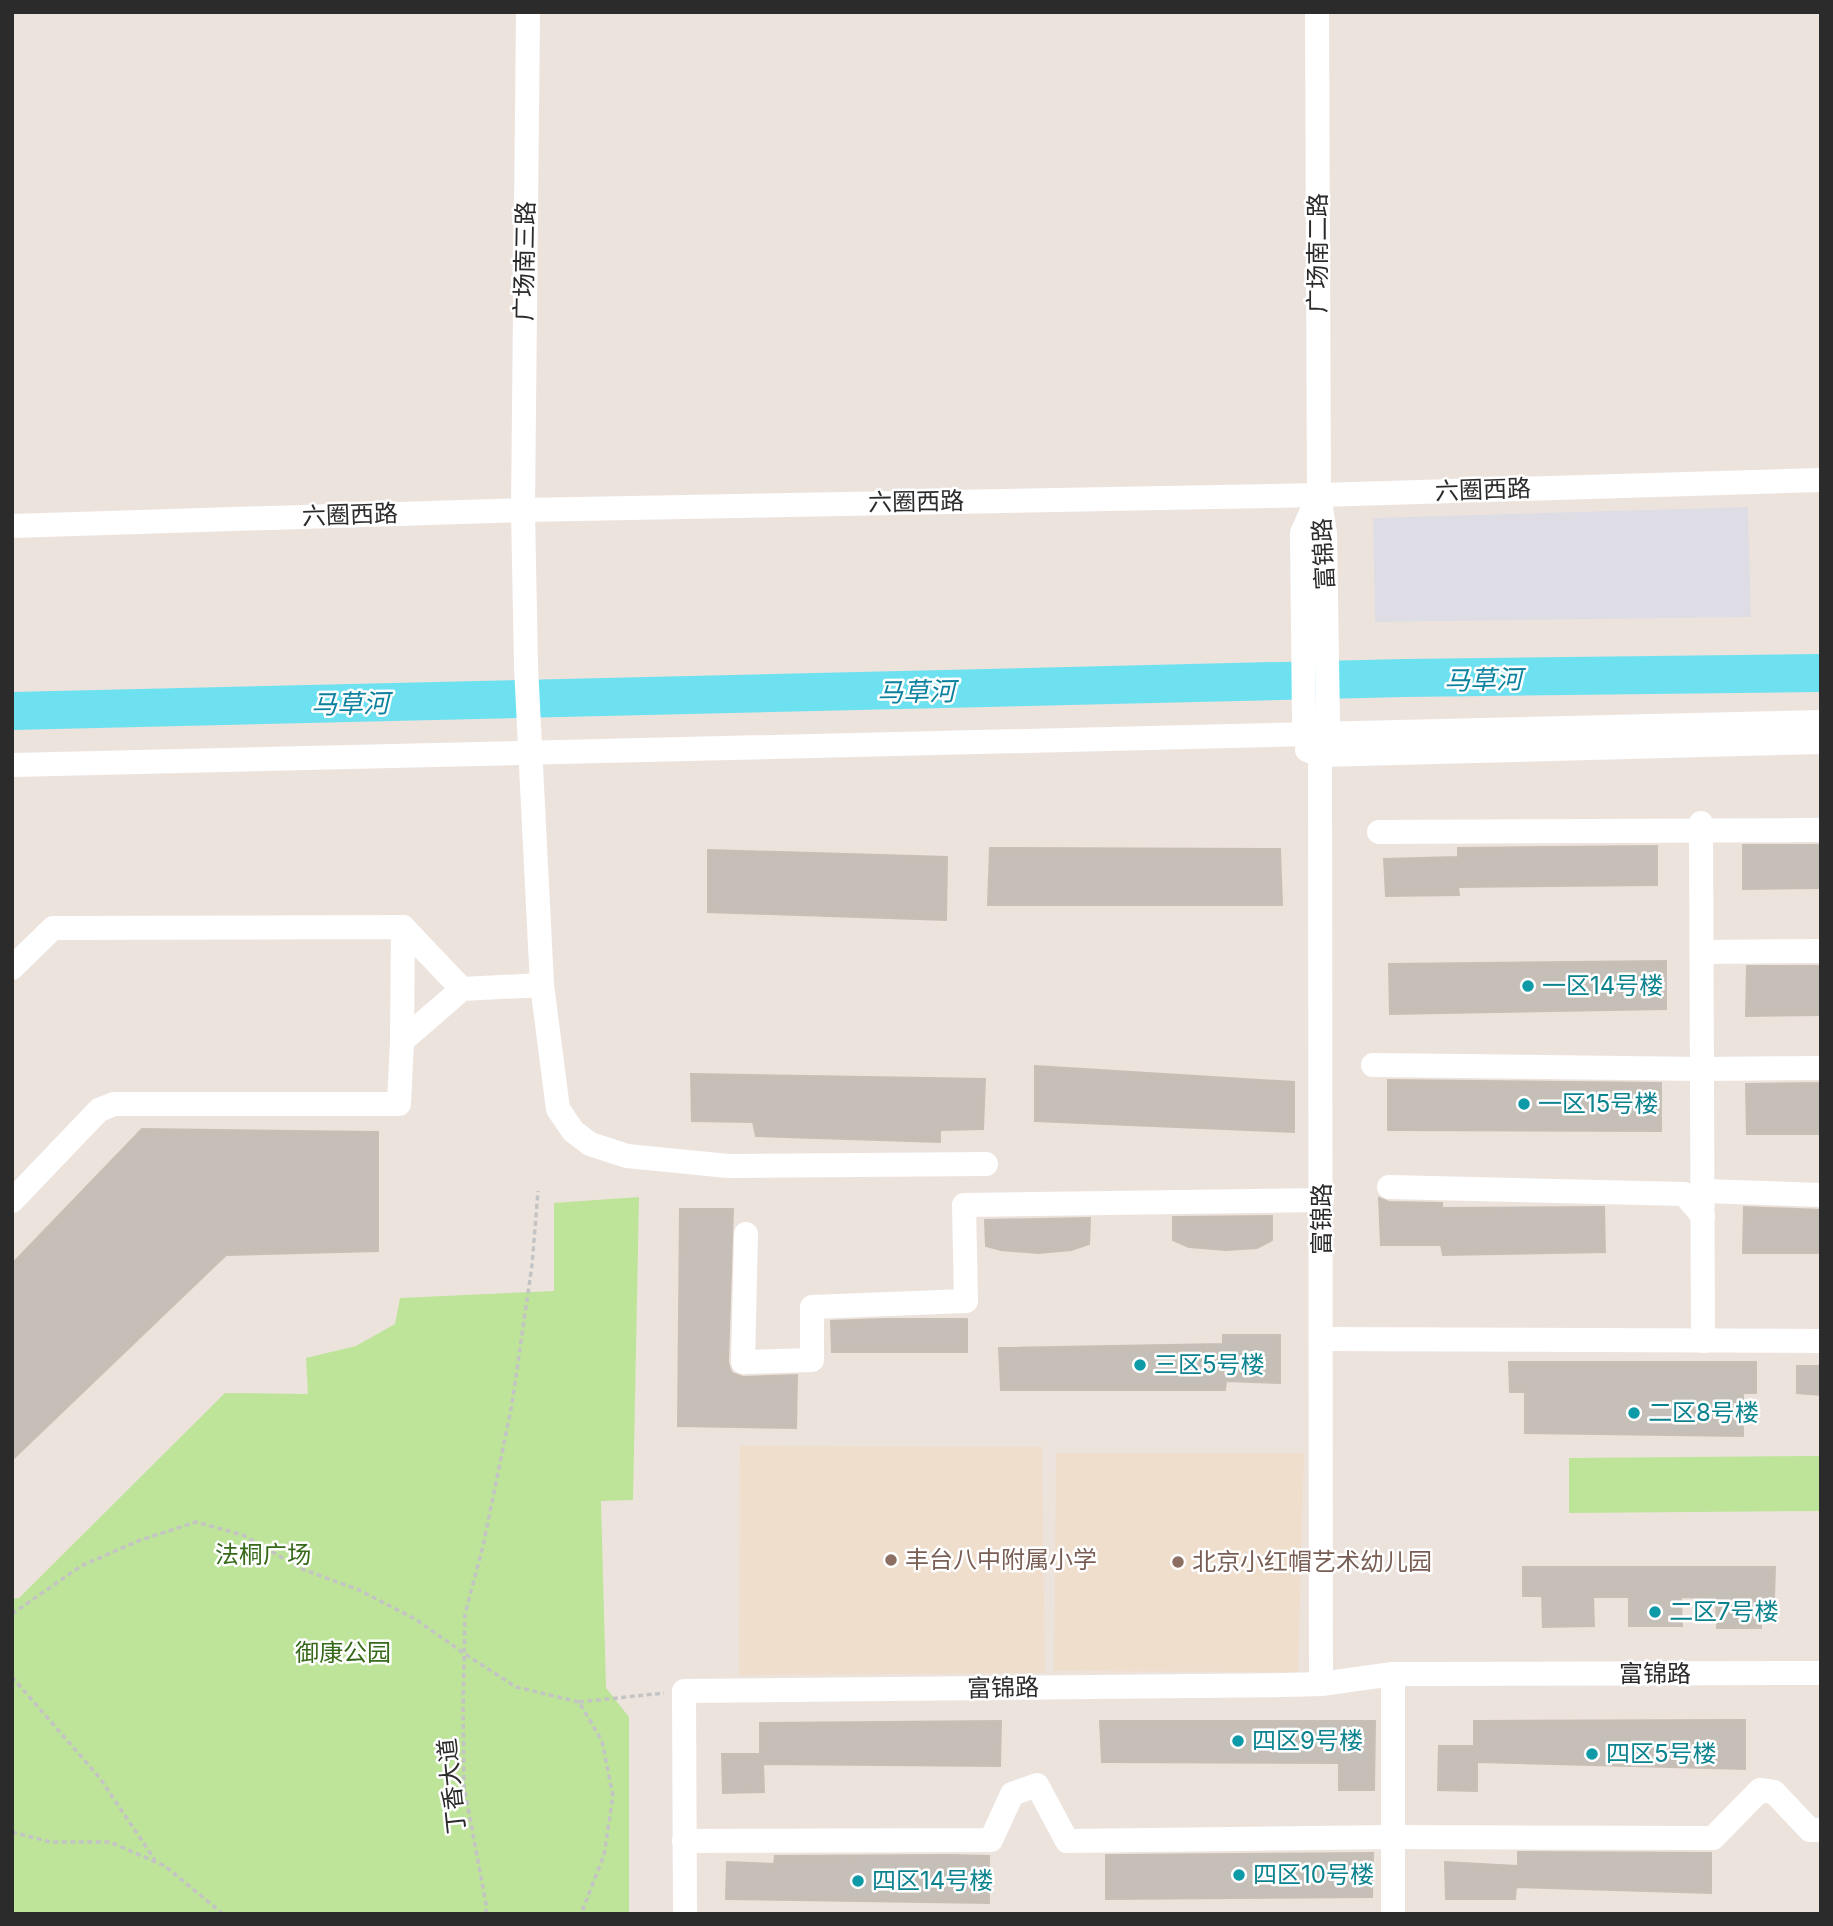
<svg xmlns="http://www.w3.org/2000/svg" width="1833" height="1926" viewBox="0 0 1833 1926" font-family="Inter,'Noto Sans SC',sans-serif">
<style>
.industrial{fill:#dedde5}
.education{fill:#efdecc}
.green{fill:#bde498}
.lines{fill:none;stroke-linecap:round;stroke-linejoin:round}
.river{stroke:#6ee1f1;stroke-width:38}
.building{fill:#c5bfb8;stroke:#c8bfb6;stroke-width:2}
.path{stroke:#c4c4c4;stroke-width:3.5;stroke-dasharray:5 3.5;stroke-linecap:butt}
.minor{stroke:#fff;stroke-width:24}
.culture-dot{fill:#0f9aa8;stroke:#fff;stroke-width:2.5}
.education-dot{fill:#8d6e63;stroke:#fff;stroke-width:2.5}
.labels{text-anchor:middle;stroke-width:5;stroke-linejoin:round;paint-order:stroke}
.street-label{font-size:24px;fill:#2b2b2b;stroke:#fff}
.culture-label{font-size:24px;fill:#0d838f;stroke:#fff;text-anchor:start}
.park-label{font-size:24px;fill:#366919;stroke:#fff}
.education-label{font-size:24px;fill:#785e54;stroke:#fff;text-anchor:start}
.water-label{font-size:26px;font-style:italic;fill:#0b819e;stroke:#fff}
</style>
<rect width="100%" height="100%" fill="#ede3dd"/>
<polygon class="industrial" points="1748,507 1751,617 1375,622 1373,518"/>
<g class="education">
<polygon points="740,1446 1042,1447 1045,1673 739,1675"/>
<polygon points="1056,1453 1304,1453 1298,1672 1054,1671"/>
</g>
<g class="green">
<polygon points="639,1197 633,1500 601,1501 606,1688 629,1717 629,1914 12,1914 12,1599 19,1598 225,1393 308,1394 306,1358 356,1346 395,1324 400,1298 554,1291 554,1203"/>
<polygon points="1821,1456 1821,1511 1569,1513 1569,1458"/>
</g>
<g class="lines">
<polyline class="river" points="12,711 1404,678 1821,673"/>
</g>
<g class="building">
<polygon points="1743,845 1821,845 1821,888 1743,889"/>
<polygon points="1657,846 1657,885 1458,887 1459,895 1386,896 1384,859 1458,857 1458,848"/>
<polygon points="990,848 1280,849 1282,905 988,905"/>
<polygon points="708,850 947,857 946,920 708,912"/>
<polygon points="1666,961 1666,1009 1390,1014 1389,964"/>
<polygon points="1747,966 1821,966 1821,1015 1746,1016"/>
<polygon points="1035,1066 1294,1082 1294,1132 1035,1121"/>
<polygon points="691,1074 985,1079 983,1129 940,1130 940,1142 756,1136 753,1122 692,1121"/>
<polygon points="1388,1080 1661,1083 1661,1131 1388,1130"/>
<polygon points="1821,1083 1821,1134 1747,1134 1746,1084"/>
<polygon points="142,1129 378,1132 378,1251 226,1255 12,1460 12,1264"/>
<polygon points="1379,1198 1389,1202 1442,1203 1442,1208 1604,1207 1605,1252 1443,1255 1441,1245 1381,1245"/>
<polygon points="1744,1207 1821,1210 1821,1253 1743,1253"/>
<polygon points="680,1209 733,1209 728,1362 730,1369 732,1373 743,1377 797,1375 796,1428 678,1426"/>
<polygon points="1272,1216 1272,1240 1257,1248 1226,1250 1189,1247 1173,1240 1173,1217"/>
<polygon points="1090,1218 1089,1244 1071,1250 1038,1253 1001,1250 986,1246 985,1220"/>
<polygon points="884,1319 967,1319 967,1352 832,1352 831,1321"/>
<polygon points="1223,1335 1280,1335 1280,1383 1226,1381 1225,1390 1001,1390 999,1348 1223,1344"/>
<polygon points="1509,1362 1756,1362 1756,1393 1743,1393 1743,1436 1525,1433 1525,1392 1510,1392"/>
<polygon points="1797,1366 1821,1366 1821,1395 1797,1393"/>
<polygon points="1523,1567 1775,1567 1774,1598 1760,1598 1761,1628 1717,1628 1716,1598 1681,1597 1682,1626 1629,1626 1629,1597 1593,1597 1594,1626 1543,1627 1542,1596 1523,1596"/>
<polygon points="1745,1720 1745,1769 1477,1762 1477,1791 1438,1790 1439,1746 1474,1746 1474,1721"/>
<polygon points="1001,1721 1000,1766 763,1764 764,1792 723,1793 722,1754 760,1754 760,1723"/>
<polygon points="1100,1721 1375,1721 1374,1790 1339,1790 1339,1763 1102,1762"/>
<polygon points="1518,1852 1711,1853 1711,1893 1516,1887 1515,1899 1446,1899 1445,1862 1518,1866"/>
<polygon points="1373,1853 1372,1897 1106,1899 1106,1855"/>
<polygon points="948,1855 989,1856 989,1903 726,1899 727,1862 774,1864 775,1856"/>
</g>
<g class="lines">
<g class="path">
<polyline points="12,1614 81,1566 138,1541 196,1522 243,1535 302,1569 359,1590 415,1619 465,1654 516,1687 579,1702 602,1741 613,1796 604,1855 581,1914"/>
<polyline points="12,1677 99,1777 155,1860"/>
<polyline points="579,1702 664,1693"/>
<polyline points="12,1832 51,1842 110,1842 165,1866 223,1914"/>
<polyline points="486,1914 486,1904 464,1786 463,1710 465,1614 483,1546 512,1404 532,1265 538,1191"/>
</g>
<g class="minor">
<polyline points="528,12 523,510 526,666 542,985 558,1109 573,1131 590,1144 627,1156 728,1166 986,1164"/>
<polyline points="1317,12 1319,495 1325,533 1328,722 1320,755 1321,1684"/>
<polyline points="12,526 523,510 1319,495 1821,480"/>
<polyline points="1316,746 1304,722 1302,533 1319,495"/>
<polyline points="1307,750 1320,755 1821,742"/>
<polyline points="12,765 1821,722"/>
<polyline points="1701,823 1703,1341"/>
<polyline points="1379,832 1821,830"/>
<polyline points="1702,952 1821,951"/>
<polyline points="12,968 53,928 403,927 462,989"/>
<polyline points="402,1041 403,927"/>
<polyline points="1373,1065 1702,1069 1821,1068"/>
<polyline points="1389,1187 1684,1194 1703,1216"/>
<polyline points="1703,1191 1821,1195"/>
<polyline points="12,1201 99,1110 114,1104 399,1104 402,1041 462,989 542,985"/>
<polyline points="746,1234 743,1362 812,1360 812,1307 966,1301 964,1205 1322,1200"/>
<polyline points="1322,1339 1821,1341"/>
<polyline points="1393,1674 1393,1914"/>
<polyline points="684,1841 991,1840 1012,1794 1037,1785 1067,1841 1392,1837 1713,1838 1760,1790 1774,1792 1810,1830 1821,1830"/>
<polyline points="685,1914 684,1691 1285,1685 1321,1684 1393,1674 1821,1673"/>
</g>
</g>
<g class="culture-dot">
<circle cx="1528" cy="986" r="7"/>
<circle cx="1524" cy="1104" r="7"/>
<circle cx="1140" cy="1365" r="7"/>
<circle cx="1634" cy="1413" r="7"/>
<circle cx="1655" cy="1612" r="7"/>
<circle cx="1238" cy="1741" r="7"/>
<circle cx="1592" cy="1754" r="7"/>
<circle cx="1239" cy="1875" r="7"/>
<circle cx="858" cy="1881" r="7"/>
</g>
<g class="education-dot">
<circle cx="891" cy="1560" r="7"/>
<circle cx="1178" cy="1562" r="7"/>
</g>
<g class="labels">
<g class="street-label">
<text transform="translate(1318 253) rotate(-90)" y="8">广场南二路</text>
<text transform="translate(525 261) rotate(-89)" y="8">广场南三路</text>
<text transform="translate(1483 490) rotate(-2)" y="8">六圈西路</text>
<text transform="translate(916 502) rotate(-1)" y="8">六圈西路</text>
<text transform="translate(350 515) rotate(-2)" y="8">六圈西路</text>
<text transform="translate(1324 554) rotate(-93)" y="8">富锦路</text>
<text transform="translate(1322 1219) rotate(-90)" y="8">富锦路</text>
<text x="1655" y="1682">富锦路</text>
<text transform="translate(1003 1688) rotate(-1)" y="8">富锦路</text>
<text transform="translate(452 1786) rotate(-96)" y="8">丁香大道</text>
</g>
<g class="culture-label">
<text x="1542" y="994">一区14号楼</text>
<text x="1538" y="1112">一区15号楼</text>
<text x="1154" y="1373">三区5号楼</text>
<text x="1648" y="1421">二区8号楼</text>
<text x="1669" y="1620">二区7号楼</text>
<text x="1252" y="1749">四区9号楼</text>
<text x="1606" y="1762">四区5号楼</text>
<text x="1253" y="1883">四区10号楼</text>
<text x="872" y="1889">四区14号楼</text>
</g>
<g class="park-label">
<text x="263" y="1563">法桐广场</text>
<text x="343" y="1661">御康公园</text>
</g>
<g class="education-label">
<text x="905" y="1568">丰台八中附属小学</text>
<text x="1192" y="1570">北京小红帽艺术幼儿园</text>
</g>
<g class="water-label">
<text transform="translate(1483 680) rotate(-1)" y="9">马草河</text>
<text transform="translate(916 692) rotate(-1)" y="9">马草河</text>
<text transform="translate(350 704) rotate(-1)" y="9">马草河</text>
</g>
</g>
<rect width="1833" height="1926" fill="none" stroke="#2b2b2b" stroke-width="28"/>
</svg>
